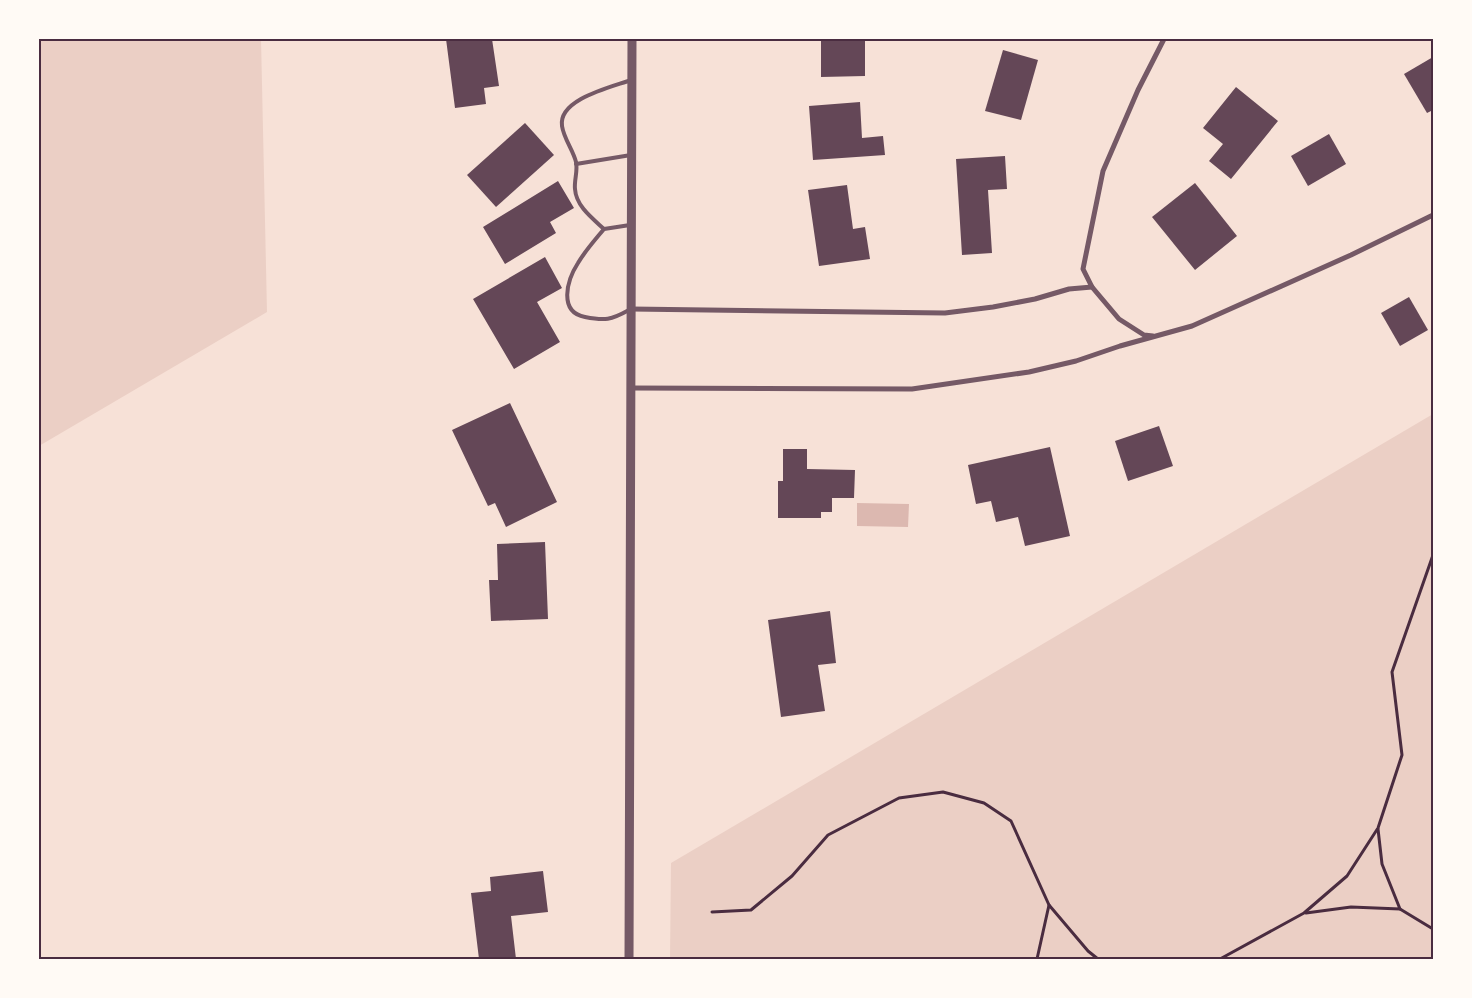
<svg xmlns="http://www.w3.org/2000/svg" width="1472" height="998" viewBox="0 0 1472 998" font-family="Barlow,sans-serif">
<style>
.green{fill:#ebcfc5}
.water{fill:#dcb8b0}
.building{fill:#644757}
.lines{fill:none;stroke-linecap:round;stroke-linejoin:round}
.path{stroke:#4a2c40;stroke-width:3}
.service{stroke:#755966;stroke-width:4}
.minor{stroke:#755966;stroke-width:5}
.tertiary{stroke:#755966;stroke-width:9}
.neatline{fill:none;stroke:#4a2c40;stroke-width:2}
</style>
<rect width="100%" height="100%" fill="#f7e1d7"/>
<g class="green">
<polygon points="39,39 261,39 267,312 39,446"/>
<polygon points="1433,414 1433,959 670,959 671,863"/>
</g>
<polygon class="water" points="857,503 909,504 908,527 857,526"/>
<g class="building">
<polygon points="446,39 492,39 499,86 484,88 486,104 455,108"/>
<polygon points="821,39 865,39 865,76 821,77"/>
<polygon points="1003,50 1038,60 1021,120 985,111"/>
<polygon points="1433,57 1433,110 1427,113 1404,74"/>
<polygon points="1236,87 1278,121 1231,179 1209,161 1223,144 1203,128"/>
<polygon points="860,102 862,138 883,136 885,155 813,160 809,106"/>
<polygon points="525,123 554,155 496,207 467,175"/>
<polygon points="1329,134 1346,164 1308,186 1291,156"/>
<polygon points="1005,156 1007,189 988,190 992,253 962,255 956,159"/>
<polygon points="558,181 574,208 550,222 556,233 505,264 483,227"/>
<polygon points="1195,183 1237,236 1195,270 1152,217"/>
<polygon points="847,185 853,229 865,227 870,259 819,266 808,190"/>
<polygon points="545,257 562,288 537,302 560,342 514,369 473,299"/>
<polygon points="1409,297 1428,330 1400,346 1381,313"/>
<polygon points="510,403 557,502 506,527 495,503 488,506 452,430"/>
<polygon points="1159,426 1173,466 1128,481 1115,441"/>
<polygon points="1050,447 1070,536 1025,546 1018,517 996,522 991,501 976,504 968,465"/>
<polygon points="783,449 807,449 807,469 855,470 854,498 832,498 832,512 821,512 821,518 778,518 778,481 783,481"/>
<polygon points="545,542 548,619 491,621 489,580 498,580 497,544"/>
<polygon points="830,611 836,663 818,665 825,711 781,717 768,620"/>
<polygon points="543,871 548,912 511,916 516,959 479,959 471,893 491,891 490,877"/>
</g>
<g class="lines">
<g class="path">
<polyline points="1400,909 1433,929"/>
<polyline points="712,912 751,910 792,876 828,835 899,798 943,792 984,803 1011,821 1049,905"/>
<polyline points="1306,913 1351,907 1400,909 1382,864 1378,829"/>
<polyline points="1037,959 1049,905 1088,951 1098,959"/>
<polyline points="1220,959 1304,913 1347,876 1378,828 1402,755 1392,672 1433,555"/>
</g>
<g class="service">
<polyline points="576,164 631,155"/>
<path d="M604 229C592 218 576 206 575 189 574 180 578 171 576 162 573 150 564 139 562 126 558 99 612 87 631 80"/>
<path d="M629 310C611 320 605 321 585 317 558 312 567 280 578 263 585 251 595 240 604 229L630 225"/>
</g>
<g class="minor">
<polyline points="631,309 945,313 993,307 1035,299 1069,289 1092,287"/>
<polyline points="1153,336 1144,335 1119,319 1092,287 1083,269 1103,171 1138,90 1164,39"/>
<polyline points="631,388 912,389 1029,372 1076,361 1120,346 1192,326 1351,255 1433,215"/>
</g>
<polyline class="tertiary" points="629,959 632,39"/>
</g>
<rect width="1472" height="998" fill="none" stroke="#fffaf5" stroke-width="80"/>
<rect x="40" y="40" width="1392" height="918" class="neatline"/>
</svg>
